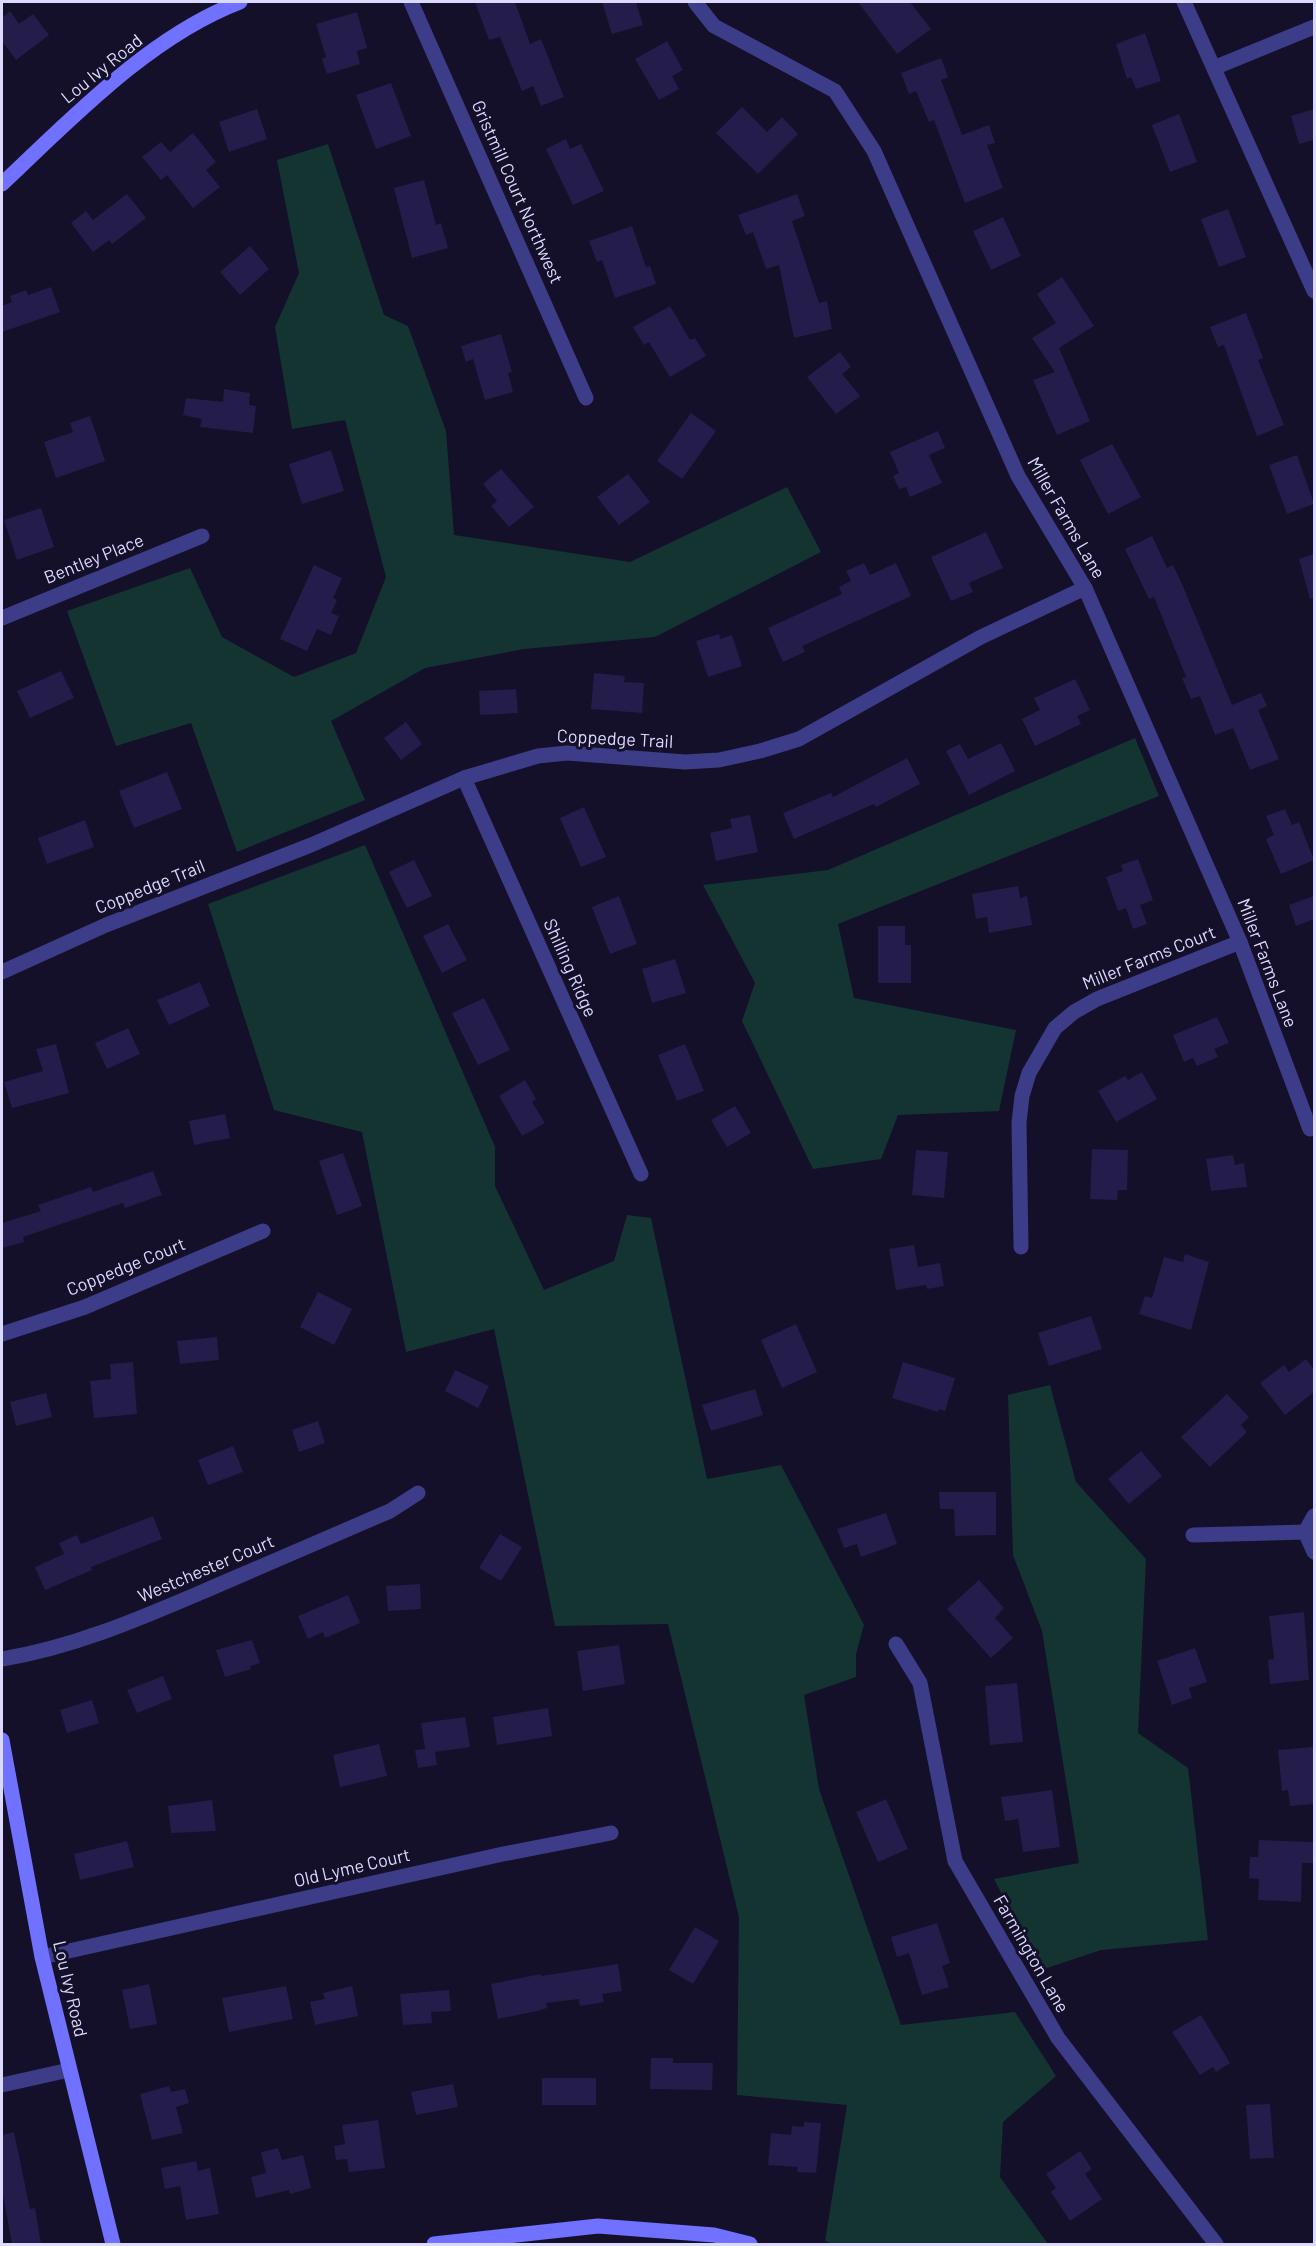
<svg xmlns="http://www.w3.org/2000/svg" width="1316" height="2246" viewBox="0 0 1316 2246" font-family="Barlow,sans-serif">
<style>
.green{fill:#133431}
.building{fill:#241c4a}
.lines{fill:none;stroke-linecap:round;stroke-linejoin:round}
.street{stroke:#3c3c88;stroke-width:15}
.secondary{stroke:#7071ff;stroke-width:15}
.labels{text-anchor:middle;stroke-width:6;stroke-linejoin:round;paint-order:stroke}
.street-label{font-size:18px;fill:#dcd9ff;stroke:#141029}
</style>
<rect width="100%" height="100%" fill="#141029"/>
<g class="green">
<polygon points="328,144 384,315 408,326 446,431 454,535 630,562 787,487 821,552 655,637 524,649 425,668 331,721 365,800 237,852 191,723 116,746 67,611 190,568 222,637 294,677 356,653 386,577 345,420 292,429 275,327 299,273 277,160"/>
<polygon points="1135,738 1159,796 838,924 854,998 1016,1030 999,1111 898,1115 881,1159 813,1169 742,1021 755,983 703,885 828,870"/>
<polygon points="365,845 495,1147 495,1186 544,1290 614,1261 627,1215 651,1218 707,1479 781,1465 864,1625 856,1654 856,1677 804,1695 819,1789 901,2025 1015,2012 1056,2076 1003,2122 1000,2177 1048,2244 834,2244 825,2241 847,2105 737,2095 739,1917 668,1624 555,1626 494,1329 406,1352 362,1132 274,1110 208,904"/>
<polygon points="1050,1385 1076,1482 1146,1559 1138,1733 1188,1768 1208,1940 1101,1950 1041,1970 994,1879 1079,1863 1042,1631 1013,1555 1008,1395"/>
</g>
<g class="building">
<polygon points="475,2 515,2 530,44 541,39 564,97 541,106 533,86 522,91 500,37 489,40"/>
<polygon points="602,2 636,2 643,25 612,34"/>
<polygon points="858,2 910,2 931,29 897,54"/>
<polygon points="10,11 19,24 33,14 49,35 16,60 2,41 2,18"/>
<polygon points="357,12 367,48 357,51 360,64 327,74 322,59 326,57 316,24"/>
<polygon points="1145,33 1161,81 1136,89 1131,77 1127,79 1116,44"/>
<polygon points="667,41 683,70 672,76 679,89 659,100 635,59"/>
<polygon points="941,58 948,77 941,80 962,135 989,125 995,143 987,145 1003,188 965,203 934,120 929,122 916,91 909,94 901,73"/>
<polygon points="391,83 411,136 376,149 356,95"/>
<polygon points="742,107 767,132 782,117 798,134 758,174 716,133"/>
<polygon points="257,109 267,139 229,152 219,122"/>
<polygon points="1314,109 1314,140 1299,144 1291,116"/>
<polygon points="1179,114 1197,162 1170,172 1152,125"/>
<polygon points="193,133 216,162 206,170 220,187 193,208 167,175 161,180 142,157 161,142 170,152"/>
<polygon points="566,139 570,149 581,144 604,191 573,205 546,149"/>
<polygon points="424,180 436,225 441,223 448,248 412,258 394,188"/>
<polygon points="127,194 146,218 112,244 109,240 93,252 71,223 86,211 93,220"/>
<polygon points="797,194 805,216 792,221 819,303 827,301 832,329 794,338 779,265 766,269 753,232 746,235 738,215"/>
<polygon points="1228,209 1246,257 1219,267 1201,219"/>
<polygon points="1003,217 1021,256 991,270 973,231"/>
<polygon points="632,226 646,267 650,266 656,284 615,298 602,260 597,262 589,241"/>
<polygon points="250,246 269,269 240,295 220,272"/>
<polygon points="1062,277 1094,326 1059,348 1090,421 1057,435 1033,380 1055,372 1032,338 1056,323 1037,294"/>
<polygon points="51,287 60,312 2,332 2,306 12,302 10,296 26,290 28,295"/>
<polygon points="670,306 690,340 695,338 706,356 670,377 649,342 644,345 633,327"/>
<polygon points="1246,313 1263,358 1258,360 1284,425 1257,436 1224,345 1218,347 1210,327"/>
<polygon points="501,334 512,372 508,373 513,392 485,400 473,359 466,362 461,346"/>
<polygon points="840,352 851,367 842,374 860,396 836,414 807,377"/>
<polygon points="224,389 250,393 249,405 256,406 253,433 200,427 202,419 183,415 186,398 223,402"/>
<polygon points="691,413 716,431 682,479 657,461"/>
<polygon points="90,416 105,461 56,478 44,442 73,432 70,423"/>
<polygon points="938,431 945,448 929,455 942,483 910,497 906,487 899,489 893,476 899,473 890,452"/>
<polygon points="1112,444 1141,497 1108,514 1080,460"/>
<polygon points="331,450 344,491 302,504 289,464"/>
<polygon points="1297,455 1314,504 1287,514 1269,465"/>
<polygon points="501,469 534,507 509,527 491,506 497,501 483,484"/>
<polygon points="628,474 650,502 619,525 597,497"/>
<polygon points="41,508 54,547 17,560 4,520"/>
<polygon points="986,532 1003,568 969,583 973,592 951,601 931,557"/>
<polygon points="1152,536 1167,568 1173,565 1182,584 1232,705 1261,693 1267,706 1258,710 1279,759 1250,770 1233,728 1215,735 1200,696 1191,699 1182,678 1186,677 1154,597 1149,599 1125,549"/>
<polygon points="1314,554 1314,598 1310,599 1299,559"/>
<polygon points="864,563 870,575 896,563 911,596 802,646 805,652 783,662 768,628 842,594 839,587 851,581 846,571"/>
<polygon points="314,565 342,578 333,598 337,600 331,613 339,616 331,635 317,629 307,651 280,639"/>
<polygon points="719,634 720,639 732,635 742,666 708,677 696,641"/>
<polygon points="61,671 74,698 30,718 17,691"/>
<polygon points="594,673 625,676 624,682 644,683 642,713 591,709"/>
<polygon points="1075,679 1090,710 1077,716 1081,724 1035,746 1022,719 1040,710 1034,698"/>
<polygon points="516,689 518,713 480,715 479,691"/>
<polygon points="406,722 422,744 401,760 384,738"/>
<polygon points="1001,743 1015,771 969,795 946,751 960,744 968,759"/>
<polygon points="907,758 920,784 876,807 874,804 794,839 783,813 831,793 833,797"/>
<polygon points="167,772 182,809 134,828 119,791"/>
<polygon points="584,807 606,857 581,867 560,818"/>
<polygon points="1285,809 1292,825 1299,822 1314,860 1281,874 1266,839 1274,835 1266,816"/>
<polygon points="750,815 758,852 716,861 710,833 732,828 730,819"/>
<polygon points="85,820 94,847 47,864 38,838"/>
<polygon points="1138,859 1153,900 1140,905 1147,924 1133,929 1126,908 1118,911 1106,877 1123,871 1121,865"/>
<polygon points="414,860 432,896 407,908 389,872"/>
<polygon points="1018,886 1020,898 1027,896 1032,925 989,933 987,917 976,919 972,894"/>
<polygon points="619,896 637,944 610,954 592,907"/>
<polygon points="1314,896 1314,919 1296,926 1289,905"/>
<polygon points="448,924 467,960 442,973 423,936"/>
<polygon points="878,926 905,926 905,945 911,945 911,983 878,983"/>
<polygon points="675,959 686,993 652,1003 642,969"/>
<polygon points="200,982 210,1006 169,1025 157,1000"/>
<polygon points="484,998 510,1050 478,1065 452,1013"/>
<polygon points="1217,1017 1229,1043 1214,1049 1218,1057 1197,1066 1193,1058 1184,1062 1173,1035"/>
<polygon points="128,1028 140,1054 107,1069 95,1043"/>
<polygon points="56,1044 69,1093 12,1108 4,1082 43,1071 36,1049"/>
<polygon points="685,1044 704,1091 677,1101 658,1055"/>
<polygon points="1142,1072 1157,1099 1116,1122 1098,1091 1125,1076 1128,1080"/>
<polygon points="525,1080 536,1099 532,1102 545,1123 522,1136 499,1096"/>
<polygon points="735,1106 751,1133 727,1147 711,1120"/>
<polygon points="225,1114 230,1138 194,1145 189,1121"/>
<polygon points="1092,1149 1128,1150 1127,1190 1118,1190 1117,1200 1090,1199"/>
<polygon points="916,1150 948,1152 944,1198 912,1195"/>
<polygon points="343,1153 362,1206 337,1215 319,1161"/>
<polygon points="1233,1155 1235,1165 1244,1163 1247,1187 1211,1191 1206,1159"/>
<polygon points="153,1171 162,1195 125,1208 123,1203 23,1237 24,1242 2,1248 2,1223 41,1211 38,1205 91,1187 93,1192"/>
<polygon points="914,1245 918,1267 940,1263 944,1286 927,1289 926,1285 896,1290 889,1249"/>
<polygon points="1185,1254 1209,1262 1191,1330 1139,1314 1145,1296 1152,1298 1164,1257 1183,1262"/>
<polygon points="318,1292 352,1309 334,1345 300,1327"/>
<polygon points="1091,1316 1102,1349 1049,1366 1038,1333"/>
<polygon points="796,1324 817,1372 782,1388 761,1340"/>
<polygon points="217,1337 219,1360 180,1364 177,1341"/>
<polygon points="1306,1359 1314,1370 1314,1392 1285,1415 1260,1383 1284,1365 1289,1372"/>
<polygon points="133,1362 137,1414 94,1418 90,1381 111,1379 110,1364"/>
<polygon points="903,1362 955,1378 945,1411 939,1409 938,1412 892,1398"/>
<polygon points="455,1370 489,1386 478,1408 445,1391"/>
<polygon points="755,1389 763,1415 711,1431 702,1405"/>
<polygon points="46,1393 52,1417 16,1426 10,1402"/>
<polygon points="1227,1394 1249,1417 1241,1425 1247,1432 1210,1467 1181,1437"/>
<polygon points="318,1421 325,1443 299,1452 292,1430"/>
<polygon points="233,1446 243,1472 208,1485 198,1460"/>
<polygon points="1141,1451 1162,1476 1129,1504 1108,1479"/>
<polygon points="939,1492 996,1492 996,1535 955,1536 954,1509 940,1509"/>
<polygon points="886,1513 897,1544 861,1557 857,1544 844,1548 837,1529"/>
<polygon points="153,1516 162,1539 91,1567 92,1570 45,1590 35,1567 64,1554 59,1543 77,1535 81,1544"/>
<polygon points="500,1534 522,1547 501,1581 479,1568"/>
<polygon points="979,1580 1004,1608 995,1618 1013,1638 991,1658 947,1609"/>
<polygon points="420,1584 421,1609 388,1611 386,1586"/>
<polygon points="348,1595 360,1623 325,1638 323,1632 308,1639 298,1616"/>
<polygon points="1304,1612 1309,1680 1270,1684 1268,1660 1274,1659 1269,1616"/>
<polygon points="252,1640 260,1663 250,1666 251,1669 225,1677 216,1650"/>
<polygon points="619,1645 625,1684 583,1691 577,1651"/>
<polygon points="1195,1648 1207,1682 1189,1688 1192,1698 1172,1705 1157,1661"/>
<polygon points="163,1676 172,1699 137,1713 127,1690"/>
<polygon points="1017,1683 1023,1742 990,1745 985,1686"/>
<polygon points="92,1700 99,1723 67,1733 60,1710"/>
<polygon points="548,1708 552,1736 497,1745 493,1717"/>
<polygon points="465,1717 470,1747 435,1752 437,1765 418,1768 415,1750 425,1749 421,1723"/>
<polygon points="379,1744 387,1776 340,1787 333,1755"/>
<polygon points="1313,1747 1314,1804 1290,1806 1288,1790 1282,1791 1278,1750"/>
<polygon points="1052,1790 1060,1847 1023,1852 1018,1819 1005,1821 1001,1797"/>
<polygon points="886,1799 908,1849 878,1862 856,1812"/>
<polygon points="212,1800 216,1831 171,1833 168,1806"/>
<polygon points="1259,1840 1314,1842 1314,1863 1302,1863 1301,1902 1258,1900 1259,1879 1249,1878 1250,1857 1258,1857"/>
<polygon points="127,1841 134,1867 80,1880 74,1854"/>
<polygon points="937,1923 950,1963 942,1966 949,1987 922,1995 909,1953 897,1957 891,1937"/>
<polygon points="695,1927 719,1941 693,1984 669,1970"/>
<polygon points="618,1964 622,1991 602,1994 604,2002 580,2006 579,1999 546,2003 547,2008 537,2011 498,2019 491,1984 541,1974 541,1976"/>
<polygon points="149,1984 157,2024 130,2029 122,1990"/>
<polygon points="286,1986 293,2019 229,2032 222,1998"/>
<polygon points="352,1986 358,2016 315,2025 310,2002 325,1999 323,1993"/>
<polygon points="449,1990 451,2011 431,2012 432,2023 403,2025 400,1994"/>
<polygon points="1201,2015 1230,2063 1216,2072 1213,2067 1200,2075 1172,2032"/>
<polygon points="651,2058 673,2058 673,2063 713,2063 712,2090 650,2089"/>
<rect x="542" y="2078" width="54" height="27"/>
<polygon points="453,2084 458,2107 416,2115 411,2092"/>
<polygon points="169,2086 171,2092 185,2089 189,2103 176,2107 183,2133 152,2140 140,2094"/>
<polygon points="1270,2104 1274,2158 1250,2159 1246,2105"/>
<polygon points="378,2120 385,2168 349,2172 347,2159 336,2160 334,2146 345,2144 342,2125"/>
<polygon points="804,2122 821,2123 816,2173 797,2172 798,2167 768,2165 771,2133 791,2135 792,2126 804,2127"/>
<polygon points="14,2132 30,2209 35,2208 41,2244 12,2244 2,2189 2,2135"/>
<polygon points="278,2148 282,2160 303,2155 311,2188 290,2194 289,2190 256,2198 251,2177 266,2173 261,2152"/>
<polygon points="1080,2151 1092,2169 1085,2174 1102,2199 1070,2221 1051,2192 1056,2188 1046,2174"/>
<polygon points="196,2161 198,2171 210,2168 219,2214 186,2220 180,2186 165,2189 161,2168"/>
</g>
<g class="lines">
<g class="street">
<polyline points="411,2 586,398"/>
<polyline points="695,2 714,26 835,91 874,151 1018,476 1085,588 1240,942 1310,1129"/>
<polyline points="1184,2 1314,291"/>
<polyline points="1216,67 1314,27"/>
<polyline points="2,618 202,536"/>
<polyline points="464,778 641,1174"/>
<polyline points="2,972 106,925 311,845 464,778 538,756 567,753 685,762 719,760 760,751 799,739 981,637 1085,588"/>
<polyline points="1021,1247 1019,1123 1022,1096 1029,1073 1055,1028 1074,1012 1097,999 1240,942"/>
<polyline points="2,1334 85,1307 263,1231"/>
<polyline points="1305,1532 1314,1516"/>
<polyline points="1193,1535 1305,1532 1314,1552"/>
<polyline points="896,1644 920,1683 955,1861 1058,2038 1216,2244"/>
<path d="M2 1659C75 1647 141 1618 209 1589 269 1563 329 1537 390 1511L418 1493"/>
<polyline points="42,1957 503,1854 611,1833"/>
<polyline points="2,2085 69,2070"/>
</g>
<g class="secondary">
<path d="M2 184C71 119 150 36 240 2"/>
<polyline points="2,1740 42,1957 113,2244"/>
<polyline points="434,2244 598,2226 714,2235 750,2244"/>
</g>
</g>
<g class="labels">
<g class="street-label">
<text transform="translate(102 69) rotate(-39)" y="6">Lou Ivy Road</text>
<text transform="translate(517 192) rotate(66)" y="6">Gristmill Court Northwest</text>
<text transform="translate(1066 518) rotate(60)" y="6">Miller Farms Lane</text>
<text transform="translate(94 559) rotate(-22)" y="6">Bentley Place</text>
<text transform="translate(615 739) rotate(3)" y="6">Coppedge Trail</text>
<text transform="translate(150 887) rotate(-22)" y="6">Coppedge Trail</text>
<text transform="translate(1149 958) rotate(-22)" y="6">Miller Farms Court</text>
<text transform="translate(1267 963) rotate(69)" y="6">Miller Farms Lane</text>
<text transform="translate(570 968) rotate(66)" y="6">Shilling Ridge</text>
<text transform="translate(126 1267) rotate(-22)" y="6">Coppedge Court</text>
<text transform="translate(206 1569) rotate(-23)" y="6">Westchester Court</text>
<text transform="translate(352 1868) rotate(-13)" y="6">Old Lyme Court</text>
<text transform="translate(1031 1954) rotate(60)" y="6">Farmington Lane</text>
<text transform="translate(70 1989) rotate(77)" y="6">Lou Ivy Road</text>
</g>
</g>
<rect width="1316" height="2246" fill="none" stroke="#dcd9ff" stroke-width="6"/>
</svg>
